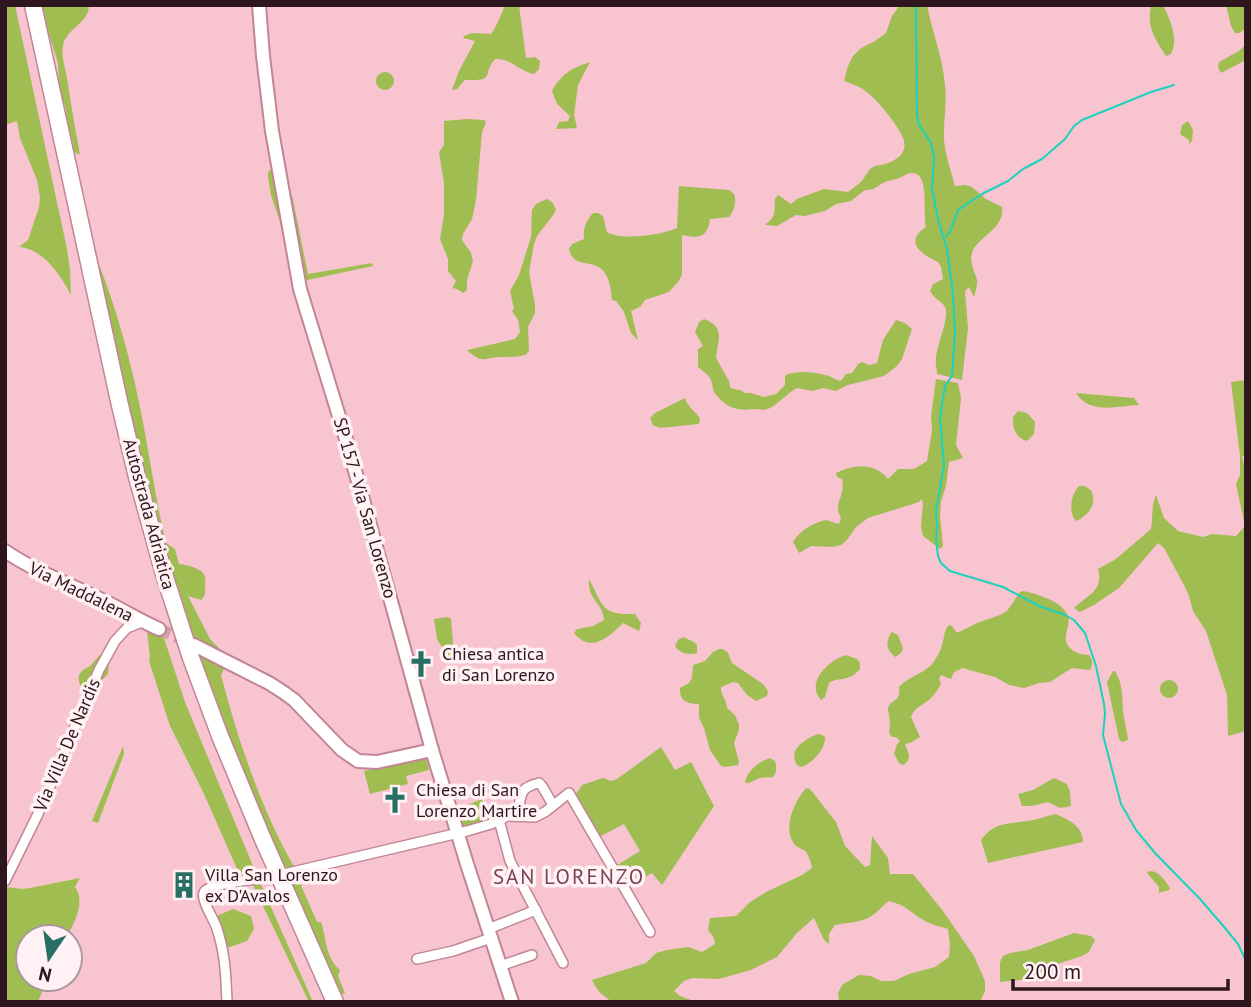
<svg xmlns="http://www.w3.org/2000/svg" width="1251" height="1007" viewBox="0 0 1251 1007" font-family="'PT Sans',sans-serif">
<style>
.green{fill:#a0bd52}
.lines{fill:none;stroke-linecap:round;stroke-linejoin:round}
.stream{stroke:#1cd2be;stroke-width:2}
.street-tunnel{stroke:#cfa1ac;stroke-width:9;stroke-dasharray:9 4.5;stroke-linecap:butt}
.secondary-tunnel{stroke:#cfa1ac;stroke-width:12;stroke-dasharray:12 6;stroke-linecap:butt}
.street-casing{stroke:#c28594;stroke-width:12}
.secondary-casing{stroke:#c28594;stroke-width:16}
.highway-casing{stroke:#c28594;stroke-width:19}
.street{stroke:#fff;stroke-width:9}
.secondary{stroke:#fff;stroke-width:12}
.highway{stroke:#fff;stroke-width:16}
.labels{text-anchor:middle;stroke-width:7;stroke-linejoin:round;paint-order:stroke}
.street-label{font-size:18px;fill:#2d161d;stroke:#fff1f4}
.poi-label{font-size:18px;fill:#2d161d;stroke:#fff1f4;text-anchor:start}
.quarter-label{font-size:21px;letter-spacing:2px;fill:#794252;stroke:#fff1f4}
</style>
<rect width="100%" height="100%" fill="#f8c4d0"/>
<g class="green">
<path d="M7 5H15L67 249 70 270 71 295C61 276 44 249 19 247L28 240 39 207 40 197 37 180 20 138 17 121 8 124 5 126Z"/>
<path d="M40 5 89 6C88 24 67 28 63 45 61 55 65 68 67 78 71 104 75 129 80 154H77L74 151 72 139 67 125 66 109 59 90 58 63Z"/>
<path d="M505 5H519L526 58 535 57 540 61 539 69 534 74C519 71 511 58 495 59 481 75 497 81 465 80L457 89 452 90 459 71 475 41 463 38 464 36 472 33 491 34C496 28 502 13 505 5Z"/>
<path d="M900 5H927C932 32 943 58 945 85 947 101 944 117 944 133 943 150 951 170 955 186L965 185 972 187 986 199 1002 207C1006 228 976 238 972 253 969 262 975 272 977 280 978 286 975 292 974 297L969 287 965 291 968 328 962 380 937 374C937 368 935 363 936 357 937 344 950 317 945 307 943 302 935 300 930 291L933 284 943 279 941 267 938 262C920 254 904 241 926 227 922 215 931 171 911 173 908 173 904 176 901 177 896 180 890 180 885 182 876 186 877 190 865 190L851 201 836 204 825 211 804 216 796 215 777 226 765 225C777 216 774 212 775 199L778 195 791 204 797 199 824 189 848 192 861 182 870 169 875 166C887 165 908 158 904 141 901 128 876 98 864 90 859 86 851 84 844 81L848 66 853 56 861 48 875 41 886 33 892 16Z"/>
<path d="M1151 5H1163C1170 19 1179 40 1171 54L1166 56C1154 37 1147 28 1151 5Z"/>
<polygon points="1246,5 1246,28 1240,33 1235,33 1231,26 1226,5"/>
<polygon points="1246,44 1246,60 1221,73 1218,67 1219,62 1239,51"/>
<path d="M590 62 578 85 574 115 577 128 556 129 559 122 568 121 570 116 557 104 552 91C561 74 572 68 590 62Z"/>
<circle cx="385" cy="81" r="9"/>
<polygon points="467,119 484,120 486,122 482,132 476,200 472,219 463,234 462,240 471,253 473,261 467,280 467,290 463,293 455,288 452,289 456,281 448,271 448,259 440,239 444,215 444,183 439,152 444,145 444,121"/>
<polygon points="1188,121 1193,130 1192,141 1189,144 1189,140 1180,134 1182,125"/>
<polygon points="273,168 286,249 280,222 271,195 268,177 268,172"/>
<path d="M679 186 729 190 734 194C737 202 734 211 729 217L710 219C707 239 699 238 682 235V275L678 282 669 292 645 300 640 307 631 311 638 340 631 333 624 312 616 301 612 300C609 245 575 277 569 249L572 244 584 239C583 228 586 221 593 213H598L603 216 607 232C621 241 661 235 677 228Z"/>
<polygon points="285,195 292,195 308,274 372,263 373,266 303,281"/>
<path d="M547 199 552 202 556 209 554 214 537 236 534 244 529 272 535 305V313L528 327 529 351 525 355C517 357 509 357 500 357 483 358 482 364 467 350L515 339 520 332 518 320 512 311 514 309 510 291 519 275 531 237 532 210 536 204Z"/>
<path d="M94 252C116 305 131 361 142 417 150 459 156 501 166 543L175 549 179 564C187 565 203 568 205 577 206 579 205 582 205 584 205 592 207 594 201 600L188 596 210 639 218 647 223 655 192 641 187 626 188 618 177 584 174 582 151 509Z"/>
<path d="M704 319C727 328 717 341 716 358L729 381 730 387C734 391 739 388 745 393H751L764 397 776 394 785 385V376C794 370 814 372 825 375 831 376 835 380 841 381L846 374 852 373 858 364 862 362 869 365 877 363 883 340 896 320 905 323 912 329 902 359 897 366 884 376 848 385 836 391 823 388 812 391 797 388C787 393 781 402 770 408 764 411 761 409 754 409 740 411 729 409 719 398 711 390 714 387 710 378 707 374 702 370 698 367V349L703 346 695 332 699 322Z"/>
<path d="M936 379 958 383 961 398 956 445 963 458 949 462 946 486 941 501 940 516 943 546 940 549 923 536 921 527 923 503 921 499 919 502 868 518 856 527 847 540 841 545 833 547 811 546 799 553 793 542C800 530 813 523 826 520L839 524 841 518C832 502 846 498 842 479L837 477 836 473C854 464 875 462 888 479L898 469H914L927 461 932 431 931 417Z"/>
<path d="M1246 380V455L1242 456 1246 474V731L1228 736 1227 695 1206 631 1193 611 1189 596 1184 585 1164 548 1158 543 1119 588 1094 605 1080 612 1074 608C1087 595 1104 591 1098 569L1116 559 1151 529C1153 517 1151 507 1156 495L1164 518 1178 531 1203 537 1212 534 1236 536 1245 526 1236 484 1240 475V456L1231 382Z"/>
<path d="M1076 393 1134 398 1139 405C1117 406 1090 415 1076 393Z"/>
<path d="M685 398C687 407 696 411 700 419L699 424 660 428 653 425 650 418 655 413Z"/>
<path d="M1018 411 1027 413 1035 422 1034 434 1027 441C1016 438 1012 428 1013 417Z"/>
<path d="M1079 486H1084L1091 490C1097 505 1090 513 1077 521L1074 519C1069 508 1071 495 1079 486Z"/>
<path d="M589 579C604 607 601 615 635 614L641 623 639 631 623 623C609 637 591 654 574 633L577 629 593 626 604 620C603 602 587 600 589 579Z"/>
<path d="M1023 591C1037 594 1061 601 1067 614 1073 625 1060 636 1069 647 1075 654 1081 654 1089 655 1093 660 1093 664 1090 670L1072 668 1050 682 1039 683 1024 688 1009 685 995 677 969 670 963 668 954 672 951 679 941 675 939 679 941 684C938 690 934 695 929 700 921 706 915 707 911 717L920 737 910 743 905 744C908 753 913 759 903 765L899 763 894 754 897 744 900 741 896 737H892L889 733C890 726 890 721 889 714 888 712 888 710 888 708 892 698 901 702 899 687 909 676 924 674 933 663 937 657 942 648 943 641 945 634 944 631 949 625L952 626 956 632H959L977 623 1000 615 1007 611 1020 592Z"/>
<polygon points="447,617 451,619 454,656 448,657 437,639 434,619"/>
<polygon points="147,630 158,631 163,635 185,702 258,878 242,880 204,794 170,726 149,661 150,658"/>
<path d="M892 632 898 635 903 649 901 653 895 657C886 650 885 641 892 632Z"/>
<path d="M683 637 694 642 697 645V653C689 655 680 654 675 646L678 640Z"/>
<path d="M193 646 227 668 224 669 221 675C238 740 260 806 293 865L300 867 283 871 257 812Z"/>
<path d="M719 649H723L728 653 732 663 763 684 768 691 767 696 756 701 747 695 738 683 733 682 721 687C720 694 727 700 727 708L735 715 739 725V730L734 743 739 762 738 765 725 767 721 766 710 750 704 728 699 718V704C688 704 679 701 680 688L689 683 692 678 693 665 705 661 713 652Z"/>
<path d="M100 655 109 663 108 674 100 682 99 690 91 696C84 692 73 679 82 671 85 668 90 667 92 664 95 661 97 657 100 655Z"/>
<path d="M846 655 857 659 860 663V669C848 683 840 676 829 683L825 697 821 700C805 682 829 660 846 655Z"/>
<path d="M1113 671H1115C1123 683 1122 698 1123 711 1124 721 1127 730 1128 740L1122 742 1119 739 1107 682Z"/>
<circle cx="1169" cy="689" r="9"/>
<path d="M817 734 822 735 825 737C826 748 812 764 801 767L797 765C788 749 803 741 817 734Z"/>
<polygon points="123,746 124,754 98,823 92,821"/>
<polygon points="661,747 675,770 691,762 714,806 662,885 652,873 626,888 614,867 640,851 624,824 597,838 574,797 582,785 603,778 611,781 617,779"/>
<polygon points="426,756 429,770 406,776 408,784 370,794 364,771"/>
<path d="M770 758 775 761C777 768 777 772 773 777 768 778 764 777 760 778 753 780 751 784 745 783 746 772 759 761 770 758Z"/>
<polygon points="1054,778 1067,784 1070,792 1071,806 1060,808 1048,802 1032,806 1022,806 1018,794 1033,790"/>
<path d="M806 788 810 789 836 822 845 846 865 867 870 865 872 836 888 858 890 874H913L943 911 974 956 985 981V991L980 1002H839L838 993 842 985 859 975 871 976 881 981H894L909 974 935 967 949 957 950 945 948 929C938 926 929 924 920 918 906 909 907 906 889 901 882 906 877 913 870 917 861 922 846 923 835 925L829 934V944L824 940 814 918 797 933 777 957 751 970 719 979 693 978 684 981 674 991 680 996 697 1002H612C602 994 598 993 592 980L646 963 656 953 667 950 688 947 702 952 715 944 714 938 708 930 710 918 736 916 750 902 768 891 802 875 812 868C811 863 809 856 806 852 803 849 799 848 796 846 781 830 794 802 806 788Z"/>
<polygon points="482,799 489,820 462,831 455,810"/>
<path d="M1056 814C1069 820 1083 826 1083 842L988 863 981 840C994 822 1007 824 1027 821 1037 820 1046 816 1056 814Z"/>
<path d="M1151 871C1160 872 1165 881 1170 888L1169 890 1159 893V887L1148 874 1147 872Z"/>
<path d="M296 874 317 922H321C327 940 325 957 340 970L338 976 345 993 337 997 285 877Z"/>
<path d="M80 878 75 887C86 902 74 923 67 937H28V979H47L38 1002H5V887L22 889 30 888Z"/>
<polygon points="260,882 313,1002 309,1002 252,883"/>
<polygon points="233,909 251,916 254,929 247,941 224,949 214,917"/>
<polygon points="1074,933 1091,936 1095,940 1089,952 1082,956 1054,965 1029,979 1000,982 1000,962 1003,956 1010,953 1028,950"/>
</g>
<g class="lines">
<g class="stream">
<polyline points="916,5 917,115 919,125 931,143 934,157 932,189 939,223 947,249 953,295 955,332 952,376 945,386 940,418 944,465 936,511 937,525 936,539 938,556 941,563 950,571 1003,587 1039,606 1065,615 1074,620 1085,633 1096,666 1104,704 1105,714 1103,735 1121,804 1136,830 1155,853 1200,899 1225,928 1238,944 1246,961"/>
<polyline points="946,236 949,234 958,210 982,194 1008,181 1023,169 1042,159 1065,139 1074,126 1082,120 1151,92 1174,85"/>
</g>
<polyline class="street-tunnel" points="259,879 282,874"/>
<polyline class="secondary-tunnel" points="159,629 191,643"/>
<defs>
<g id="street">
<polyline points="509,816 535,817 545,812 569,793 650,932"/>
<polyline points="499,820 510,861 563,963"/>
<path d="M284 874 467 831 491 824 518 811C522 793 519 788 539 783L542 786 553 805"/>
<polyline points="5,881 38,814 99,670 115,641 127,628 142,622"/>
<polyline points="488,929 536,910"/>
<polyline points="417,959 453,951 491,938"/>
<polyline points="500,966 532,955"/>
<path d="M227 1002C226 975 225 951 216 926 213 918 199 897 205 891 212 884 248 880 259 879"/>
</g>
<g id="secondary">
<polyline points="259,5 263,56 272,131 300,289 349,449 432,750 467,864 512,1002"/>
<path d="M5 551C36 572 71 585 104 601 123 610 140 621 159 629"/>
<polyline points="194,645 269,683 283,692 294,700 342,750 358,761 377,762 432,750"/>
</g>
<polyline id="highway" points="33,5 119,401 137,477 164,574 191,658 220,736 262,837 335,1002"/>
</defs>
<use href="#street" class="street-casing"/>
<use href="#secondary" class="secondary-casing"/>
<use href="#highway" class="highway-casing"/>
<use href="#street" class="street"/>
<use href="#secondary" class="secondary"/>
<use href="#highway" class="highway"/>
</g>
<defs>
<symbol id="church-bare" viewBox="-9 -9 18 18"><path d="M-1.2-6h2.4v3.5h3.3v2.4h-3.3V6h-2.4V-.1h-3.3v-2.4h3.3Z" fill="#276e64" stroke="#fff1f4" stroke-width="2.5" paint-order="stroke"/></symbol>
<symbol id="building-bare" viewBox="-9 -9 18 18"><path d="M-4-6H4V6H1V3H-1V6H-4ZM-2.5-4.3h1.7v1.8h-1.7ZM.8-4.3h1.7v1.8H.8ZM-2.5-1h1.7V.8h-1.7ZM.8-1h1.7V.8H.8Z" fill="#276e64" stroke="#fff1f4" stroke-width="2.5" paint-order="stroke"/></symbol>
</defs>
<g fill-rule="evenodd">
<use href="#church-bare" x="402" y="645" width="38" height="38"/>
<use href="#church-bare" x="376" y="781" width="38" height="38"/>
<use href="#building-bare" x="165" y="866" width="38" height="38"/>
</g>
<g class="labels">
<g class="street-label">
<text transform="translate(365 508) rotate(74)" y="6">SP 157 - Via San Lorenzo</text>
<text transform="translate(149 514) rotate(75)" y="6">Autostrada Adriatica</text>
<text transform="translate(81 592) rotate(26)" y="6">Via Maddalena</text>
<text transform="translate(67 745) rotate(-67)" y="6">Via Villa De Nardis</text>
</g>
<g class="poi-label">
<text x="442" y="660">Chiesa antica<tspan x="442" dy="21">di San Lorenzo</tspan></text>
<text x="416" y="796">Chiesa di San<tspan x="416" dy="21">Lorenzo Martire</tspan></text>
<text x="205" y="881">Villa San Lorenzo<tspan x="205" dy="21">ex D'Avalos</tspan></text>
</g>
<g class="quarter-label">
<text x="569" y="884">SAN LORENZO</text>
</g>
</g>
<rect width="1251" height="1007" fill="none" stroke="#2d161d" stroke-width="14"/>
<g transform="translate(49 958) rotate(193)"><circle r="33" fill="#fff1f4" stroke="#ab999e" stroke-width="2"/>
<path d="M0-5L12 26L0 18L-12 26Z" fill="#276e64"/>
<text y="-10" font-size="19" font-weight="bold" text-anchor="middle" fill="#2d161d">N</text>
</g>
<path d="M1013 979v10h215v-10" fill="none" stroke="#2d161d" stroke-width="3.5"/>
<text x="1024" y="979" font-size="21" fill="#2d161d" stroke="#fff1f4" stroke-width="5" paint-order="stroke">200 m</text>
</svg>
